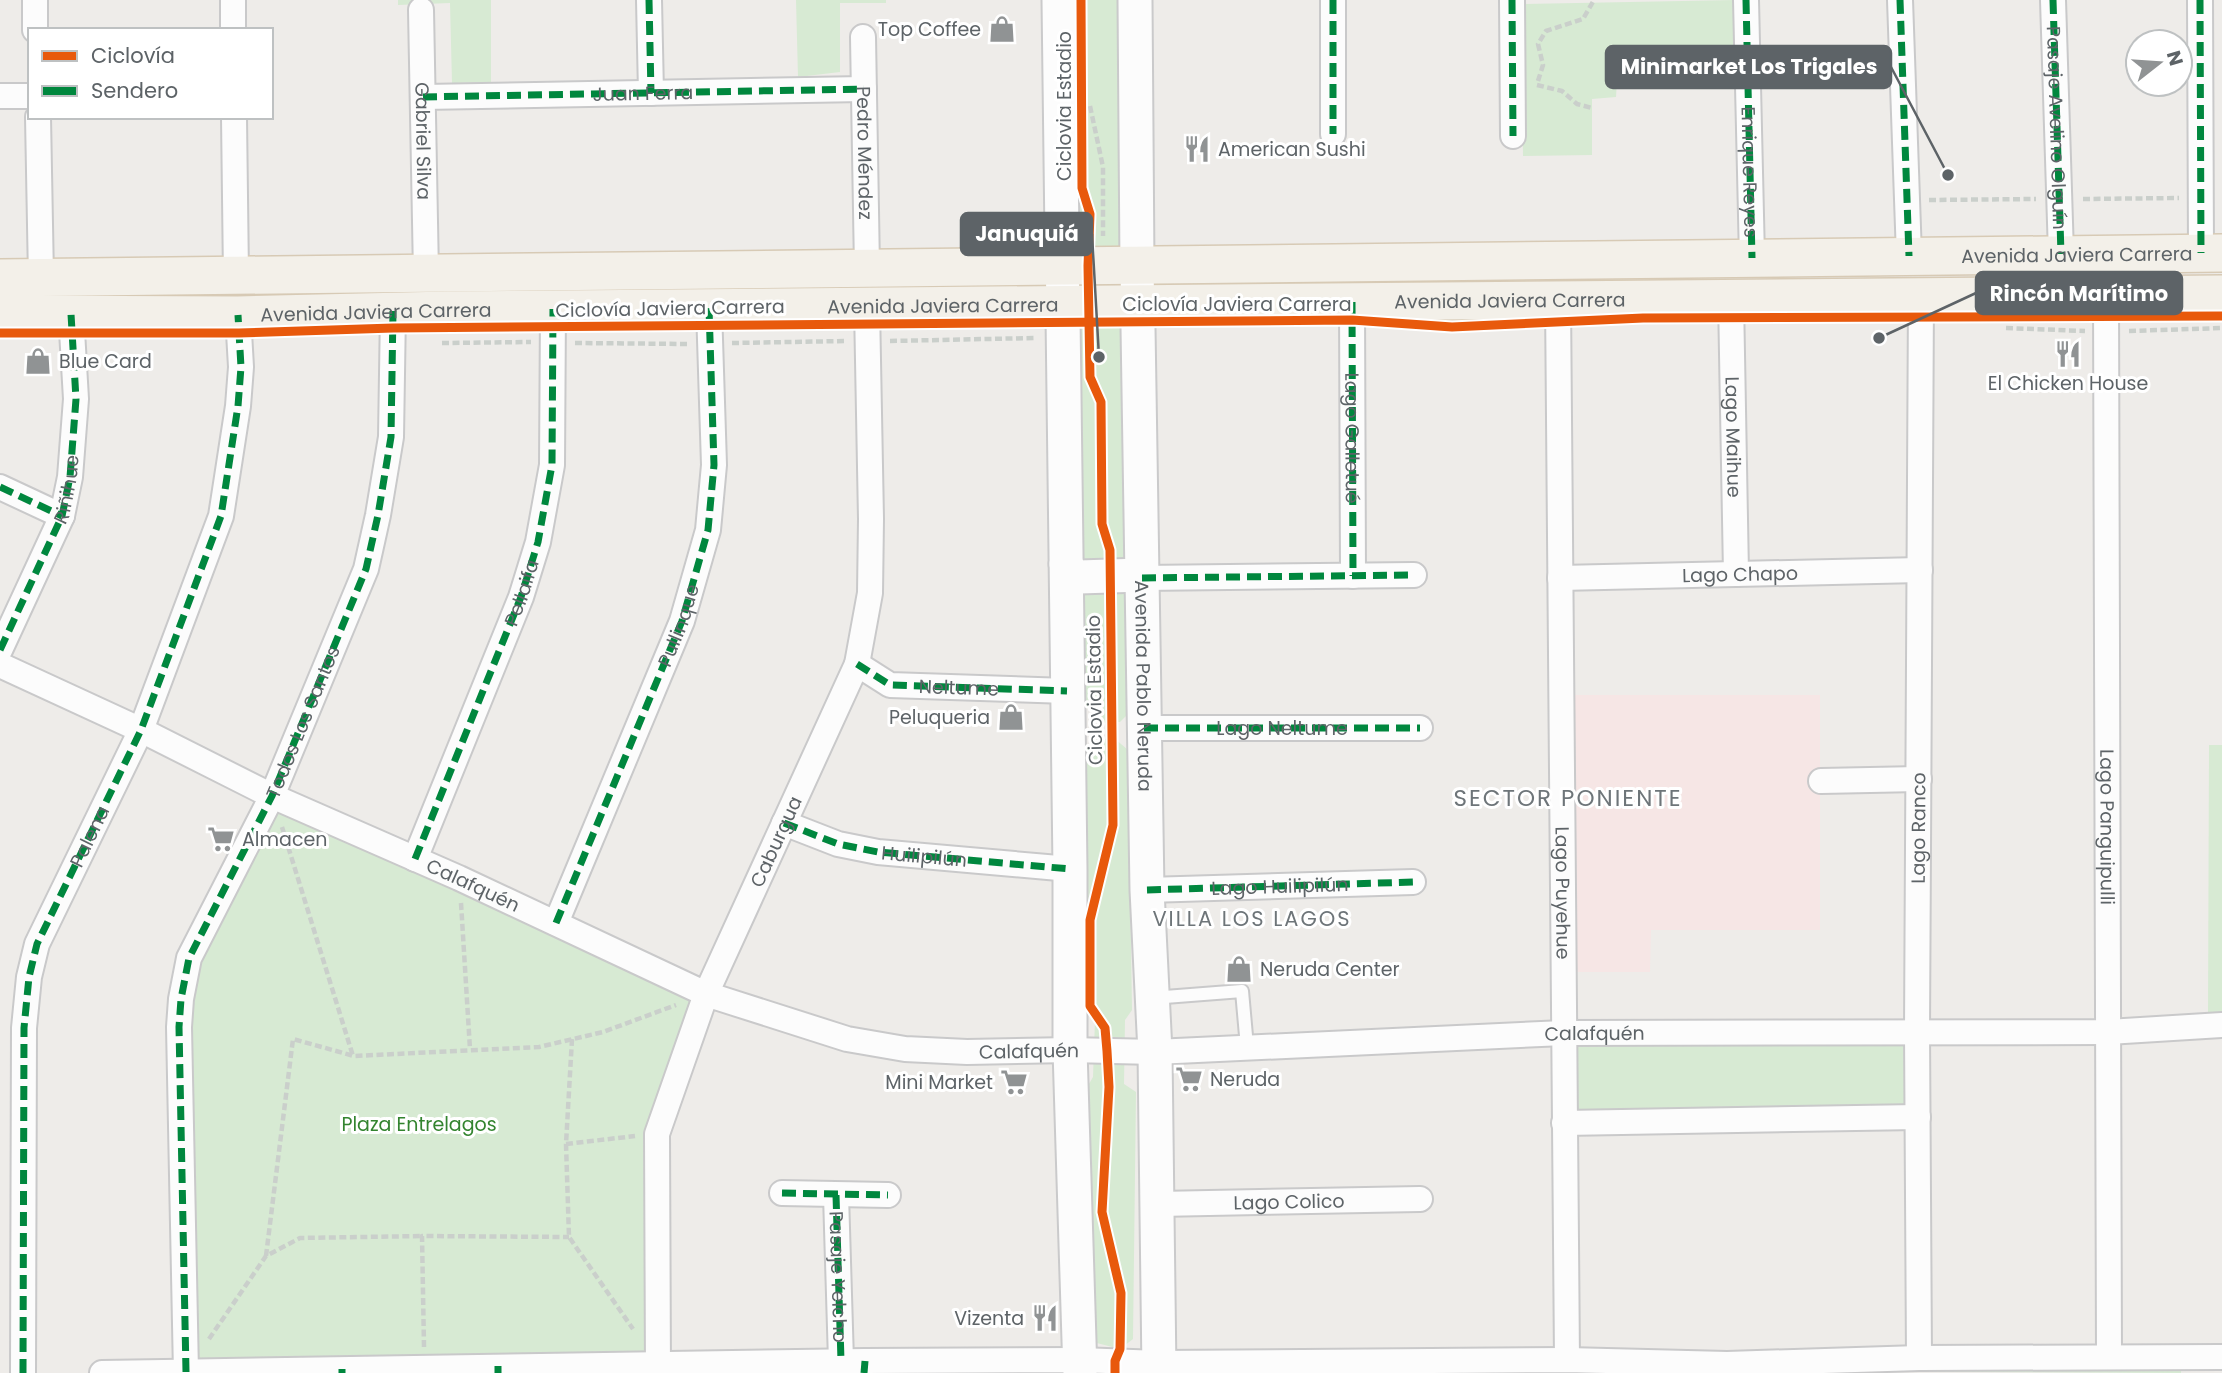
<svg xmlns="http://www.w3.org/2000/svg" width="2222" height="1373" viewBox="0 0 2222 1373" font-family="Poppins,sans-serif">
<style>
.medical{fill:#f6e6e5}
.green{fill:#d7ead3}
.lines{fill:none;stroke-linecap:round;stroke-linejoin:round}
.service-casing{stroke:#c9c9ca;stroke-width:16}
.minor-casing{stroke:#c9c9ca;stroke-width:28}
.secondary-casing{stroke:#cacacb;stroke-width:37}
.primary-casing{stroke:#d7cab5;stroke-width:40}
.path{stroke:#cacfcb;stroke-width:4.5;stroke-dasharray:7 3.5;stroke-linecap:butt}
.service{stroke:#fcfcfc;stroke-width:12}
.minor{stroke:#fcfcfc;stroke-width:24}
.secondary{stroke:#fcfcfc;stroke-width:33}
.primary{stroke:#f3f0e9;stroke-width:37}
.quiet{stroke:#00873e;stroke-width:7;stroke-dasharray:14 7;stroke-linecap:butt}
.cycleway-casing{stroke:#fff;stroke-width:13}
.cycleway{stroke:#e8590c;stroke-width:9}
.labels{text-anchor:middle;stroke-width:6;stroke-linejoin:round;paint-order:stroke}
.poi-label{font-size:19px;fill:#5d6367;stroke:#fff;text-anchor:start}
.street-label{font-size:19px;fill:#5d6367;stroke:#fff}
.park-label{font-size:19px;fill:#33842f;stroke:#fff}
.neighbourhood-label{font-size:21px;letter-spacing:2px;fill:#6e7579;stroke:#fff}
.quarter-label{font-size:23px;letter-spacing:2px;fill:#6e7579;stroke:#fff}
.leader{fill:none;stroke:#5d6367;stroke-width:2.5}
.callout-dot{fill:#5d6367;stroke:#fff;stroke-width:2.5}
.callout{fill:#5d6367;stroke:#5d6367;stroke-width:2.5}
.callout-label{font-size:21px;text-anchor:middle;font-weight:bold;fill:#fff}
</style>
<rect width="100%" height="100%" fill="#eeece9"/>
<polygon class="medical" points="1575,695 1820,695 1820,930 1651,930 1650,972 1576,972"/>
<g class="green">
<polygon points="398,0 491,0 491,82 452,83 450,3 398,5"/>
<polygon points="796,0 886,0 886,3 840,3 840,72 798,77"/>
<polygon points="1071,0 1124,0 1126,253 1072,254"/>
<polygon points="1735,0 1736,79 1617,81 1616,97 1592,99 1592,155 1523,156 1521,4"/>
<polygon points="1092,318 1116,318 1123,328 1128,714 1120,722 1102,723 1080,701 1076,340 1083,326"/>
<polygon points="1114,738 1128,750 1132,1010 1125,1020 1124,1084 1136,1092 1133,1339 1120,1349 1093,1342 1082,1096 1093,1077 1095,1020 1085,1009 1083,754 1095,740"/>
<polygon points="2209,745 2222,745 2222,1013 2208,1013"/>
<polygon points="278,812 454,889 691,1001 644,1132 645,1351 199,1359 190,1006 200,959"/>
<polygon points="1903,1041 1908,1111 1574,1117 1574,1047"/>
<polygon points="2181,1367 2181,1373 1758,1371"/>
</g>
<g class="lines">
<defs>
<polyline id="service" points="1152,998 1242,991 1247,1047"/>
<g id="minor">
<polyline points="35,0 35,30"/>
<polyline points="233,0 233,30"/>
<polyline points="649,0 651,93"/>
<polyline points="1333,0 1333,134"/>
<polyline points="1512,0 1513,136"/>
<path id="s1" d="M1746 0 1752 258"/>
<polyline points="1900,0 1909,256"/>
<path id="s2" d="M2053 0 2061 254"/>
<polyline points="2200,0 2201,253"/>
<path id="s3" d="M421 10 426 274"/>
<path id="s4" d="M863 37 867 268"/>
<polyline points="0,96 30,96"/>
<path id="s5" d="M423 97 864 89"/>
<polyline points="38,117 41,278"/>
<polyline points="234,117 236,276"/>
<path id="s6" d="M2106 295 2109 1357"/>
<path id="s7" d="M1731 299 1736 574"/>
<path id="s8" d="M1558 300 1567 1360"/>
<polyline points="1352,302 1353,576"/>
<polyline points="0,487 62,516"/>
<polyline points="1142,578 1414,575"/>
<path id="s9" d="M1560 578 1920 570"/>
<polyline points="0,650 62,516 70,477 76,399 71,314"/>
<path id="s10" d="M857 664 890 685 1067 691"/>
<path id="s11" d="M0 665 141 730 272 796 459 878 706 994 847 1039 905 1049 967 1052 1070 1050 1155 1052 1564 1033 2108 1032 2222 1025"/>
<polyline points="1144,728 1420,728"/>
<polyline points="1821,781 1919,779"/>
<polyline points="784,823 838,844 878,852 1070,869"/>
<polyline points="415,859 521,597 538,542 552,465 553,309"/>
<polyline points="1147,890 1413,882"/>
<path id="s12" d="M556 923 682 621 708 530 714 465 709 308"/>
<polyline points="1564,1123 1918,1117"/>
<polyline points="782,1193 888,1195"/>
<path id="s13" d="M836 1195 841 1361"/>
<path id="s14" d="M1158 1204 1420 1199"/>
<path id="s15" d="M1919 1358 1917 1032 1921 297"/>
<path id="s16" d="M23 1373 24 1028 29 977 37 944 141 730 221 516 238 406 241 367 238 315"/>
<polyline points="102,1373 865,1361 1080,1360 1159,1363 1567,1360 1727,1364 1919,1358 2222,1357"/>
<polyline points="186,1373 179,1027 181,999 189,958 272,796 366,569 378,515 391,437 393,311"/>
<path id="s17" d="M658 1373 657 1134 706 994 857 664 870 593 871 519 867 307"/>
</g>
<g id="secondary">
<polyline points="1059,0 1070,869 1070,1050 1080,1373"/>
<path id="s18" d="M1135 0 1137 265 1147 890 1155 1052 1159 1373"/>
<polyline points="1066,564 1071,573 1079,577 1142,575"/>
</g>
<g id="primary">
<path id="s19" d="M0 278 2222 253"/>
<path id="s20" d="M0 314 238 315 448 310 2222 294"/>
</g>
</defs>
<use href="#service" class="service-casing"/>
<use href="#minor" class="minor-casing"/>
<use href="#secondary" class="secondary-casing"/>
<use href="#primary" class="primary-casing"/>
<g class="path">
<polyline points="1538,81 1543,65 1538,44 1546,31 1583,19 1594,0"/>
<polyline points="1537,85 1562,91 1577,104 1592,108"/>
<polyline points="1090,106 1103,167 1103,236"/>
<polyline points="2083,199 2179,198"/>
<polyline points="1929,200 2036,199"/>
<polyline points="2006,328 2085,331"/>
<polyline points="2129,331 2222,328"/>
<polyline points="890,341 1035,338"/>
<polyline points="442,343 531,342"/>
<polyline points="575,343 689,344"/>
<polyline points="732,343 846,341"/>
<polyline points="282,827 353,1056"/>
<polyline points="461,903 470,1049"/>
<polyline points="572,1039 566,1144 569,1237 633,1329"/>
<polyline points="566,1144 635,1136"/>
<polyline points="266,1256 293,1039 354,1056 539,1047 603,1032 676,1005"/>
<polyline points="209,1339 266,1256 300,1238 422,1236"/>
<polyline points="424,1347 422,1236 569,1237"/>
</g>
<use href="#service" class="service"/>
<use href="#minor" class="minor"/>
<use href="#secondary" class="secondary"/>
<use href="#primary" class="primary"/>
<g class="quiet">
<polyline points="649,0 651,93"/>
<polyline points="1333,0 1333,134"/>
<polyline points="1512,0 1513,136"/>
<polyline points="1746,0 1752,258"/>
<polyline points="1900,0 1909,256"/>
<polyline points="2053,0 2061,254"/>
<polyline points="2200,0 2201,253"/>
<polyline points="423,97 864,89"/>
<path id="s21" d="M1352 302 1353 576"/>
<polyline points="0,487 62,516"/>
<polyline points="1142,578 1414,575"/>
<path id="s22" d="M0 650 62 516 70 477 76 399 71 314"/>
<polyline points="857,664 890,685 1067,691"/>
<path id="s23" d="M1144 728H1420"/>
<path id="s24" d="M784 823 838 844 878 852 1070 869"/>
<path id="s25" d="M415 859 521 597 538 542 552 465 553 309"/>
<path id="s26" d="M1147 890 1413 882"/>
<polyline points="556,923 682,621 708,530 714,465 709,308"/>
<polyline points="782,1193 888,1195"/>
<polyline points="836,1195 841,1361"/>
<polyline points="498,1366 498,1373"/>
<polyline points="342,1369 342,1373"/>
<path id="s27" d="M186 1372 179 1027 181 999 189 958 272 796 366 569 378 515 391 437 393 311"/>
<polyline points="23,1373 24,1028 29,977 37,944 141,730 221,516 238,406 241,367 238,315"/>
<polyline points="864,1373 865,1361"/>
</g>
<defs>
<g id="cycleway">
<polyline points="1081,0 1082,188 1090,214 1088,266 1090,377 1101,402 1102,524 1110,550 1113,825 1090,920 1090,1006 1105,1028 1107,1051 1109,1087 1102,1212 1121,1293 1120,1349 1115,1361 1115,1373"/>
<polyline points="0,333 239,333 393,328 1352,320 1452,327 1643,318 2222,316"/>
</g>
</defs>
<use href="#cycleway" class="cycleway-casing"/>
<use href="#cycleway" class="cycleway"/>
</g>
<defs>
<symbol id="shop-bare" viewBox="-9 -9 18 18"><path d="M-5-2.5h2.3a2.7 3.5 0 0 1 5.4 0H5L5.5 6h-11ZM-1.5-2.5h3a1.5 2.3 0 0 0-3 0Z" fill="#909394" stroke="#fff" stroke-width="2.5" paint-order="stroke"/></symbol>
<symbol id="restaurant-bare" viewBox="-9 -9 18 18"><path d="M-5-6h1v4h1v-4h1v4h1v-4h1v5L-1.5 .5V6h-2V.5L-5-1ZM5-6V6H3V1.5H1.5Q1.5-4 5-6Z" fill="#909394" stroke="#fff" stroke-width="2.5" paint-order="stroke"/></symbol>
<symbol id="supermarket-bare" viewBox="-9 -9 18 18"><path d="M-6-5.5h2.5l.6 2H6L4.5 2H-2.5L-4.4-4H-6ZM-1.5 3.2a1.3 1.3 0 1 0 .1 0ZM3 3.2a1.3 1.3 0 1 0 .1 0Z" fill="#909394" stroke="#fff" stroke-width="2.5" paint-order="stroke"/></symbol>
</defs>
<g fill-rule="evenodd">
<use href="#shop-bare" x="983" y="10" width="38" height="38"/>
<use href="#restaurant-bare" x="1178" y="130" width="38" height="38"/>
<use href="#restaurant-bare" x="2049" y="335" width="38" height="38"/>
<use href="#shop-bare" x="19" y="342" width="38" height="38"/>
<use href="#shop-bare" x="992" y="698" width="38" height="38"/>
<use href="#supermarket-bare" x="202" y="820" width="38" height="38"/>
<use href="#shop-bare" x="1220" y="950" width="38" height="38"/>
<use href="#supermarket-bare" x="1170" y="1060" width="38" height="38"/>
<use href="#supermarket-bare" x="995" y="1063" width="38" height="38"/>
<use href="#restaurant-bare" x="1026" y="1299" width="38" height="38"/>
</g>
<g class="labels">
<g class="poi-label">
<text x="981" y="36" text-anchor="end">Top Coffee</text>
<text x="1218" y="156">American Sushi</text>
<text x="59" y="368">Blue Card</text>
<text x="2068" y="390" text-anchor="middle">El Chicken House</text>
<text x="990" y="724" text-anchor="end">Peluqueria</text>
<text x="242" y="846">Almacen</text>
<text x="1260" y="976">Neruda Center</text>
<text x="1210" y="1086">Neruda</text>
<text x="993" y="1089" text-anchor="end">Mini Market</text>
<text x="1024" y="1325" text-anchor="end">Vizenta</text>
</g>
<g class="street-label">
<text dy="7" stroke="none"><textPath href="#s5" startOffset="220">Juan Ferra</textPath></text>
<text transform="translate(1064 106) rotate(-90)" y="7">Ciclovia Estadio</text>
<text dy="7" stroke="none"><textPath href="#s2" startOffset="128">Pasaje Avelino Olguín</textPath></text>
<text dy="7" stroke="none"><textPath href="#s3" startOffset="131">Gabriel Silva</textPath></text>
<text dy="7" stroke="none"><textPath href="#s4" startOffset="116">Pedro Méndez</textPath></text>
<text dy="7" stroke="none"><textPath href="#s1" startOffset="172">Enrique Reyes</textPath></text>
<text dy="7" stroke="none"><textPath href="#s19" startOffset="2077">Avenida Javiera Carrera</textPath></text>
<text dy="7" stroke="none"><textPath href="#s20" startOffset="1510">Avenida Javiera Carrera</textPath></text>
<text x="1237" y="311">Ciclovía Javiera Carrera</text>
<text dy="7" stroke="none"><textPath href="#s20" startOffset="943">Avenida Javiera Carrera</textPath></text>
<text transform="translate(670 308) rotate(-1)" y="7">Ciclovía Javiera Carrera</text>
<text dy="7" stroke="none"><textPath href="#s20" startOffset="376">Avenida Javiera Carrera</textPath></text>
<text dy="7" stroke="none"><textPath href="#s7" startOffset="138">Lago Maihue</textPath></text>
<text dy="7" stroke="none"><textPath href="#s21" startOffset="136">Lago Galletué</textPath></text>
<text dy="7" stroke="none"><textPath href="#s22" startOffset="175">Riñihue</textPath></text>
<text dy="7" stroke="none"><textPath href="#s9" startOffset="180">Lago Chapo</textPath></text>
<text dy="7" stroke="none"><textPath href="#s25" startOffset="287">Pellaifa</textPath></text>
<text dy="7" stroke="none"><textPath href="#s12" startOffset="322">Pullinque</textPath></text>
<text dy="7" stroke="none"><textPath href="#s10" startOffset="108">Neltume</textPath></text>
<text dy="7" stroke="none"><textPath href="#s18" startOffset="686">Avenida Pablo Neruda</textPath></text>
<text transform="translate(1094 690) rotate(-91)" y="7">Ciclovia Estadio</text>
<text dy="7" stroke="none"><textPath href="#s27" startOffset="677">Todos Los Santos</textPath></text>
<text dy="7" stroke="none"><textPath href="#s23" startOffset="138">Lago Neltume</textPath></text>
<text dy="7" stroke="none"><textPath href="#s6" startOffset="532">Lago Panguipulli</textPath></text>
<text dy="7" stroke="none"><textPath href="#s15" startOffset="530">Lago Ranco</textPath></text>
<text dy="7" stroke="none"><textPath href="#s16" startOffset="550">Palena</textPath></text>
<text dy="7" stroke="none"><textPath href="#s17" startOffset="555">Caburgua</textPath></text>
<text dy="7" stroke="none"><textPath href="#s24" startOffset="145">Huilipilún</textPath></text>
<text dy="7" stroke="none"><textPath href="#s11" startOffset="522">Calafquén</textPath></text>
<text dy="7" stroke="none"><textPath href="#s26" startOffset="133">Lago Huilipilún</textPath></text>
<text dy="7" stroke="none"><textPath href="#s8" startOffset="593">Lago Puyehue</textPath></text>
<text dy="7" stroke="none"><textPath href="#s11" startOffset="1676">Calafquén</textPath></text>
<text dy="7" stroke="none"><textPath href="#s11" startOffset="1110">Calafquén</textPath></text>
<text dy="7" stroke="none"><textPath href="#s14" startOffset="131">Lago Colico</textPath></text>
<text dy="7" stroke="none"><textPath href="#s13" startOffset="82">Pasaje Yelcho</textPath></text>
</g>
<g class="park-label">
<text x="419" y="1131">Plaza Entrelagos</text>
</g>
<g class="neighbourhood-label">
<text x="1252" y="926">VILLA LOS LAGOS</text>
</g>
<g class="quarter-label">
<text x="1568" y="806">SECTOR PONIENTE</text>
</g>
</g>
<path class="leader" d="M1948 175L1891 67M1099 357L1092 234M1879 338L1976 293"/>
<g class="callout-dot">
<circle cx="1948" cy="175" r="7"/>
<circle cx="1099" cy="357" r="7"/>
<circle cx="1879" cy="338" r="7"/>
</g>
<g class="callout">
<rect x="1606" y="46" width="285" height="42" rx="7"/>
<rect x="961" y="213" width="131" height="42" rx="7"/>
<rect x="1976" y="272" width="206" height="42" rx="7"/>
</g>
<g class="callout-label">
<text x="1749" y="74">Minimarket Los Trigales</text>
<text x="1027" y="241">Januquiá</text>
<text x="2079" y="301">Rincón Marítimo</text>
</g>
<rect x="28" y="28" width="245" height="91" fill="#ffffff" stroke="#bec1c2" stroke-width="2"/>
<rect x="42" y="51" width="35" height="10" fill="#e8590c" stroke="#bec1c2" stroke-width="2"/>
<text x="91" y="63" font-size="21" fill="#5d6367">Ciclovía</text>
<rect x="42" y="86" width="35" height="10" fill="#00873e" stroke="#bec1c2" stroke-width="2"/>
<text x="91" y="98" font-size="21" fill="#5d6367">Sendero</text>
<g transform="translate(2159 63) rotate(73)"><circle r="33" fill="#ffffff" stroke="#bec1c2" stroke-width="2"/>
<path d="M0-5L12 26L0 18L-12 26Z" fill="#909394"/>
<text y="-10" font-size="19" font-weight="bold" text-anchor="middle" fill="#5d6367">N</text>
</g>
</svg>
